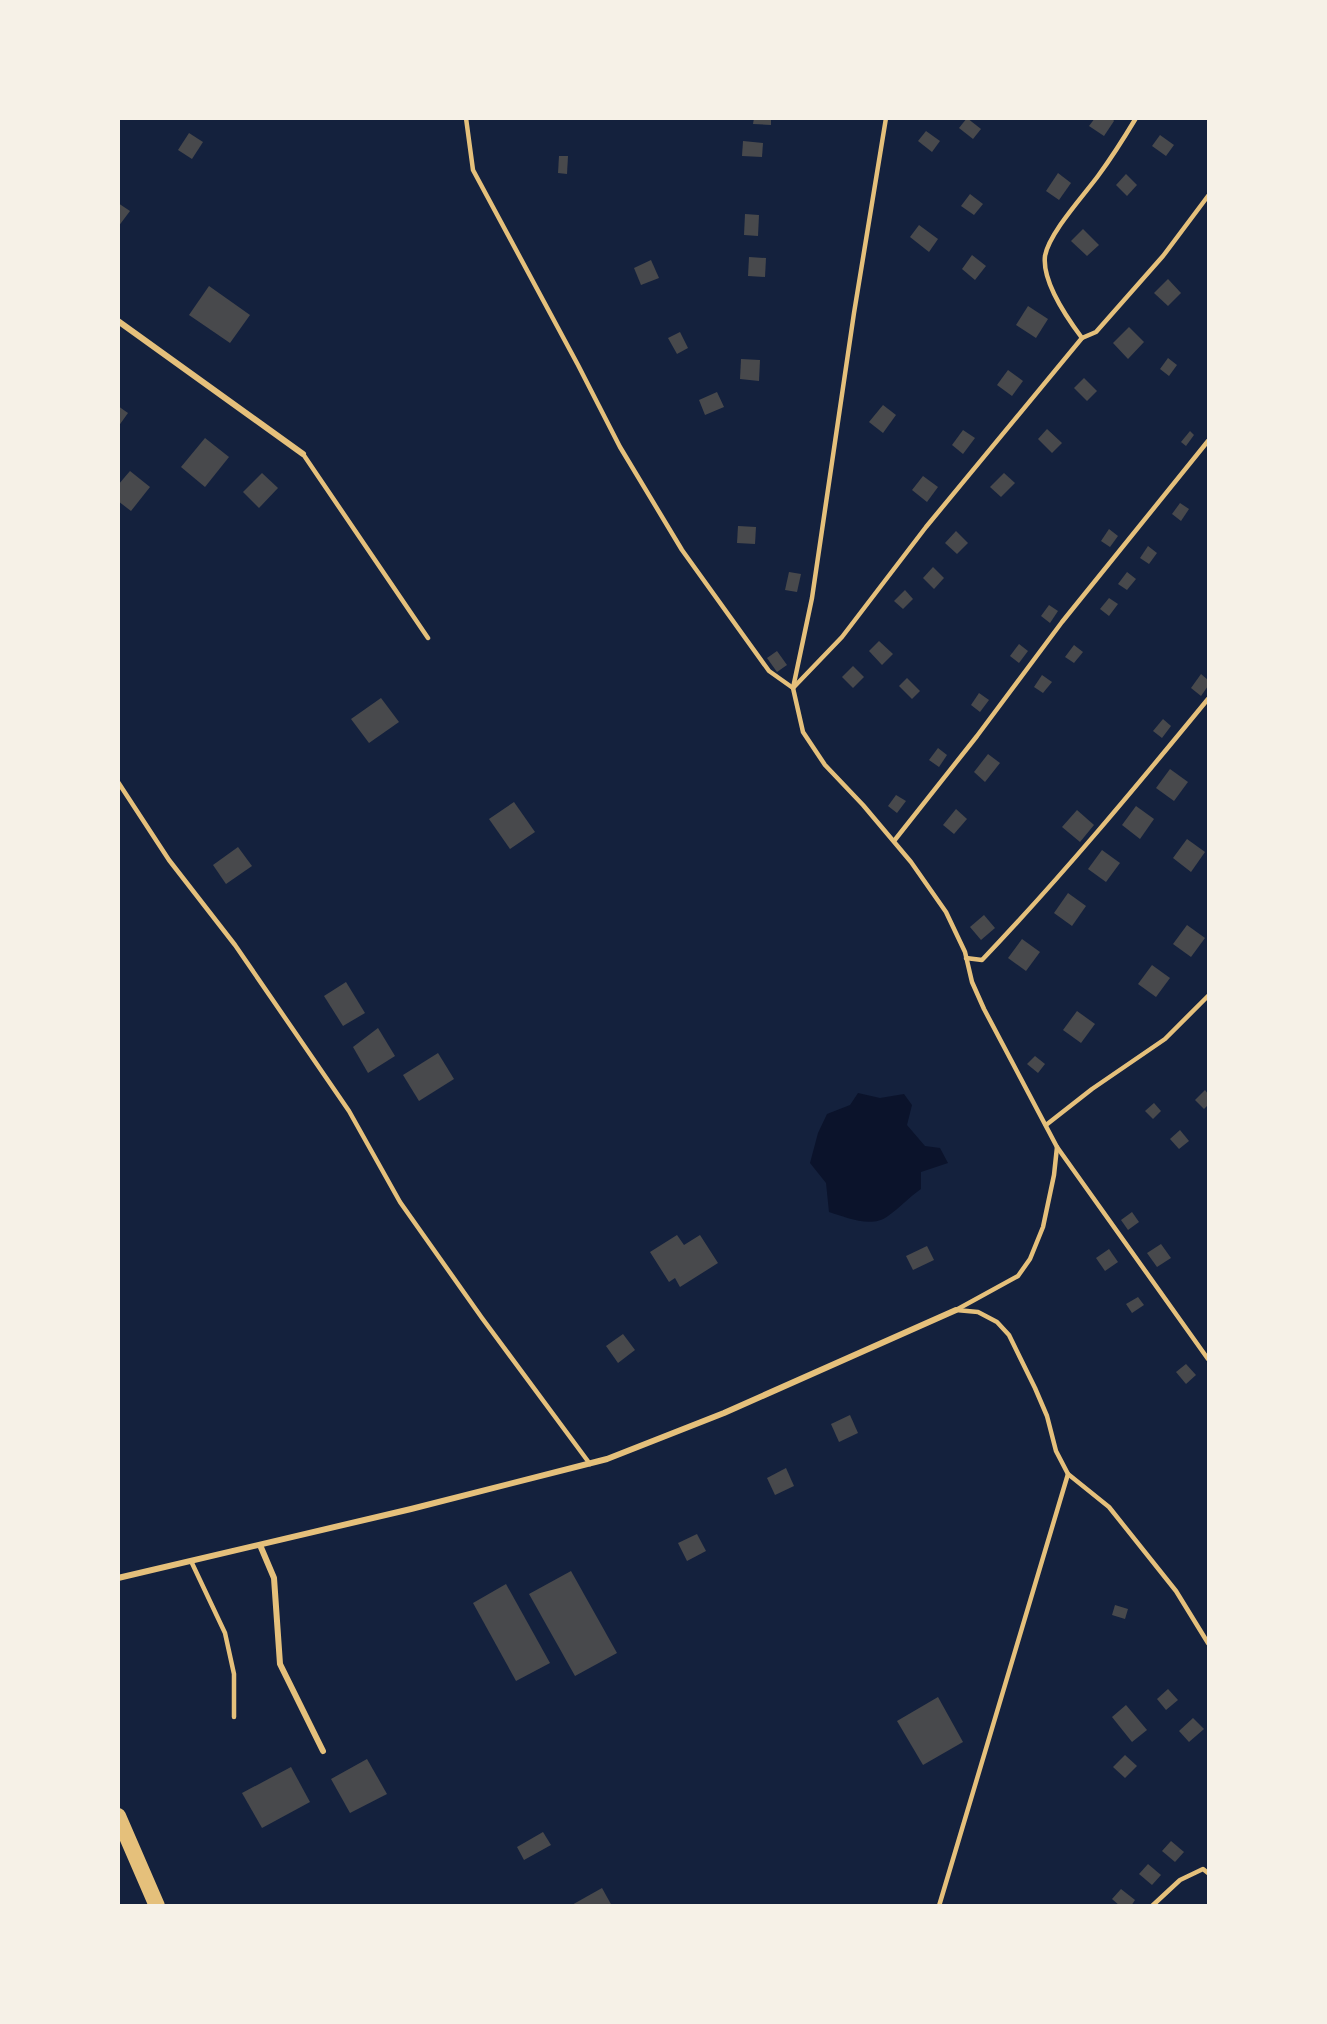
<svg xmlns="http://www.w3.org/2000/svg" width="1327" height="2024" viewBox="0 0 1327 2024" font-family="'Fira Sans Condensed',sans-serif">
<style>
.water{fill:#0b132b}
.building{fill:#48494c}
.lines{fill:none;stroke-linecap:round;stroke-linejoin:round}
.service{stroke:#e5c07b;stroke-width:4.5}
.minor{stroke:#e5c07b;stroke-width:6}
.trunk{stroke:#e5c07b;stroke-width:16}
</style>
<rect width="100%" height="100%" fill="#14213d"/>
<path class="water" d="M858 1093 880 1098 904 1094 912 1105 907 1125 925 1146 940 1148 948 1163 921 1172V1189C909 1197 900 1208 888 1216 871 1229 846 1217 829 1212L826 1183 810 1163 818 1133 827 1114 850 1105Z"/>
<g class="building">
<polygon points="754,118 771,118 771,125 753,124"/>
<polygon points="967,118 981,129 973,139 959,128"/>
<polygon points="1095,118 1112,118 1114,121 1104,136 1089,126"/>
<polygon points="926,131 940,141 932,152 918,141"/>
<polygon points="189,133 203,142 192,159 178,150"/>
<polygon points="1160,135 1174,145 1166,156 1152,146"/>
<polygon points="743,141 763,143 762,157 742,156"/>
<polygon points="559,156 568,156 567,174 558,173"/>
<polygon points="1058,173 1071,183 1059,200 1046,191"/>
<polygon points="1126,174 1137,185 1127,196 1116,185"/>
<polygon points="970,194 983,204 974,215 961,206"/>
<polygon points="118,203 130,211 118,227"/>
<polygon points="745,214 759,215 758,236 744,235"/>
<polygon points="919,225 938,239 929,252 910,237"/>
<polygon points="1083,229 1099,245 1087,256 1071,241"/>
<polygon points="972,255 986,266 975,280 962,269"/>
<polygon points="749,257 766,258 765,277 748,276"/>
<polygon points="651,260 659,278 641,285 634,268"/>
<polygon points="1168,279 1181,293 1168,306 1154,293"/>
<polygon points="209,286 250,315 230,343 189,315"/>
<polygon points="1028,306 1048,319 1036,338 1016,325"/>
<polygon points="1129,327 1144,342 1128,359 1113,343"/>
<polygon points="680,332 688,348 677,354 668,338"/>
<polygon points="1168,358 1177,365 1169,376 1160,369"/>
<polygon points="741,359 760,360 759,381 740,379"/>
<polygon points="1008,370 1023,381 1012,396 997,385"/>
<polygon points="1084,378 1097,391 1087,401 1074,388"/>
<polygon points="717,392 724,407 705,415 699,400"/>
<polygon points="883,405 896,415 883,433 869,422"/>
<polygon points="118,406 128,413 118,427"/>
<polygon points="1047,429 1062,443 1052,453 1038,439"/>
<polygon points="963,430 975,438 963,454 952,445"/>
<polygon points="1190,431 1194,435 1186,446 1181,442"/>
<polygon points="205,438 229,457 205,487 181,467"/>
<polygon points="130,471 150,487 131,511 118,501 118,485"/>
<polygon points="262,473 278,488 259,508 243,492"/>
<polygon points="1004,473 1015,483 1001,497 990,487"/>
<polygon points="923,476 938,487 927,502 912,490"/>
<polygon points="1180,503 1189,509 1181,521 1172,514"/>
<polygon points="738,526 756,527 755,544 737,543"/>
<polygon points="1109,529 1118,536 1110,547 1101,541"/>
<polygon points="956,531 968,543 957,554 945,543"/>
<polygon points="1148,546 1157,553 1149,564 1140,558"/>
<polygon points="933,567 944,578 934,589 923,578"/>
<polygon points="789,572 801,574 797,592 785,590"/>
<polygon points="1127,572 1136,579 1127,590 1118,584"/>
<polygon points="905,590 913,599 903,609 894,601"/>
<polygon points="1109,598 1118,604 1109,616 1100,609"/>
<polygon points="1049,605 1058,611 1050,623 1041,616"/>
<polygon points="879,641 893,654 882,665 869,651"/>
<polygon points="1019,644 1028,651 1019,663 1010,656"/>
<polygon points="1074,645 1083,652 1074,663 1065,657"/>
<polygon points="777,651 787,665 777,672 767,658"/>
<polygon points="853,666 864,677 853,688 842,677"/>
<polygon points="1201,674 1208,680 1208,686 1201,696 1191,688"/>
<polygon points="1042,675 1052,682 1043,693 1034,687"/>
<polygon points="907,678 920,691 912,699 899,686"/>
<polygon points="979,693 989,700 980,712 971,705"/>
<polygon points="381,698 399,722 369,743 351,719"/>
<polygon points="1163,719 1171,726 1162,738 1153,731"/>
<polygon points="938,748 947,755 939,767 929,760"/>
<polygon points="988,754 1000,763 985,782 974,772"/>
<polygon points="1170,769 1188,782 1174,801 1156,788"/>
<polygon points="896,795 906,801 897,813 888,806"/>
<polygon points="514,802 535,832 510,849 489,819"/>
<polygon points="1136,806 1154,819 1140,839 1122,825"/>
<polygon points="956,809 967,819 954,834 943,825"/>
<polygon points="1077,810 1094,825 1080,842 1062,827"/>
<polygon points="1187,839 1205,852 1191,872 1173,858"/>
<polygon points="238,847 252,866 226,884 213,865"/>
<polygon points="1102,850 1120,863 1106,882 1088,869"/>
<polygon points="1068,893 1086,906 1072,926 1054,913"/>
<polygon points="984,915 995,928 981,940 970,927"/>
<polygon points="1187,925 1205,938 1191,957 1173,944"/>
<polygon points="1022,939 1040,952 1026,971 1008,958"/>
<polygon points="1152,965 1170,978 1156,997 1138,984"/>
<polygon points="346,982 365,1013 343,1026 324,996"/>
<polygon points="1077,1011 1095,1024 1081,1043 1063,1030"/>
<polygon points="378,1028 395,1056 368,1073 353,1047"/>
<polygon points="438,1053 454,1079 419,1101 403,1075"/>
<polygon points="1035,1056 1045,1064 1038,1073 1027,1064"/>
<polygon points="1205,1090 1208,1094 1208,1105 1204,1109 1195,1100"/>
<polygon points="1154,1103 1161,1111 1153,1119 1145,1111"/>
<polygon points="1180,1130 1189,1141 1179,1149 1170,1139"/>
<polygon points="1132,1212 1139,1222 1128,1230 1121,1220"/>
<polygon points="677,1235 684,1245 700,1235 718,1263 680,1287 675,1278 669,1282 650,1252"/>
<polygon points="1161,1244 1171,1258 1157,1267 1147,1253"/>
<polygon points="927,1246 934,1260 913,1270 906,1256"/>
<polygon points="1109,1249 1118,1262 1105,1271 1096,1258"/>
<polygon points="1138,1297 1144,1305 1132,1313 1126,1304"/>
<polygon points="623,1334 635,1350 618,1363 606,1346"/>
<polygon points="1186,1364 1196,1375 1186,1384 1176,1372"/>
<polygon points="850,1415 858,1433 839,1442 831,1424"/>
<polygon points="786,1468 794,1486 775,1495 767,1478"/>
<polygon points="697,1534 706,1551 687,1561 678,1543"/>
<polygon points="571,1571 617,1653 575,1676 529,1594"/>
<polygon points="506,1584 550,1663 516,1681 473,1603"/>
<polygon points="1115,1605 1128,1609 1125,1619 1112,1615"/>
<polygon points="1168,1689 1178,1700 1166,1710 1157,1699"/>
<polygon points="938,1697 963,1742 923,1765 897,1721"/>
<polygon points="1126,1705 1147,1730 1132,1742 1112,1717"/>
<polygon points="1193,1718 1204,1729 1189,1742 1179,1731"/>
<polygon points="1125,1755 1137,1766 1125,1778 1113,1767"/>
<polygon points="367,1759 387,1794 350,1813 331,1779"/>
<polygon points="291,1767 310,1802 262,1828 242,1793"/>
<polygon points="543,1832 551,1845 524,1860 517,1847"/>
<polygon points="1171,1841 1184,1852 1175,1862 1162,1851"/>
<polygon points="1148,1864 1161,1875 1152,1885 1139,1874"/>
<polygon points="602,1888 612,1906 570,1906"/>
<polygon points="1121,1889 1135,1900 1131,1906 1120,1906 1112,1899"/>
</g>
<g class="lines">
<g class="service">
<polyline points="466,118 473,170 578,365 620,447 682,550 769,671 793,688"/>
<polyline points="886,118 854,313 812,598 793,688 803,732 825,765 863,805 911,862 946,912 965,952 972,982 984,1009 1057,1147 1054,1175 1043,1227 1030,1259 1018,1276 956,1310"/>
<path d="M1082 338C1067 318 1042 281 1045 256 1049 233 1084 195 1098 176 1112 157 1124 138 1136 118"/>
<polyline points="303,454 428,638"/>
<polyline points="793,688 842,637 926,527 1082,338 1096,332 1163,256 1208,196"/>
<polyline points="118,782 169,860 235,945 349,1111 400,1202 482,1318 590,1464"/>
<polyline points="894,841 977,736 1062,622 1208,441"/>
<path d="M966 958 982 960C1062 876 1135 788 1208 699"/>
<polyline points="1046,1125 1092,1089 1165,1039 1208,996"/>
<polyline points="1057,1147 1208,1359"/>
<polyline points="1068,1474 1109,1507 1176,1591 1208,1643"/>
<polyline points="191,1561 225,1633 234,1674 234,1717"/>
<polyline points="939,1906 1068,1474 1056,1451 1047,1416 1035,1388 1009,1335 997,1322 978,1312 956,1310"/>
<polyline points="1152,1906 1180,1880 1203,1869 1208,1873"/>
</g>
<g class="minor">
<polyline points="118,321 303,454"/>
<polyline points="260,1545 274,1578 280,1664 323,1751"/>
<polyline points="118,1578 411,1509 607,1459 724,1413 956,1310"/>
</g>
<polyline class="trunk" points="118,1816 157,1906"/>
</g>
<rect width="1327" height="2024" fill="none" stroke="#f6f1e7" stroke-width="240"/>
</svg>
